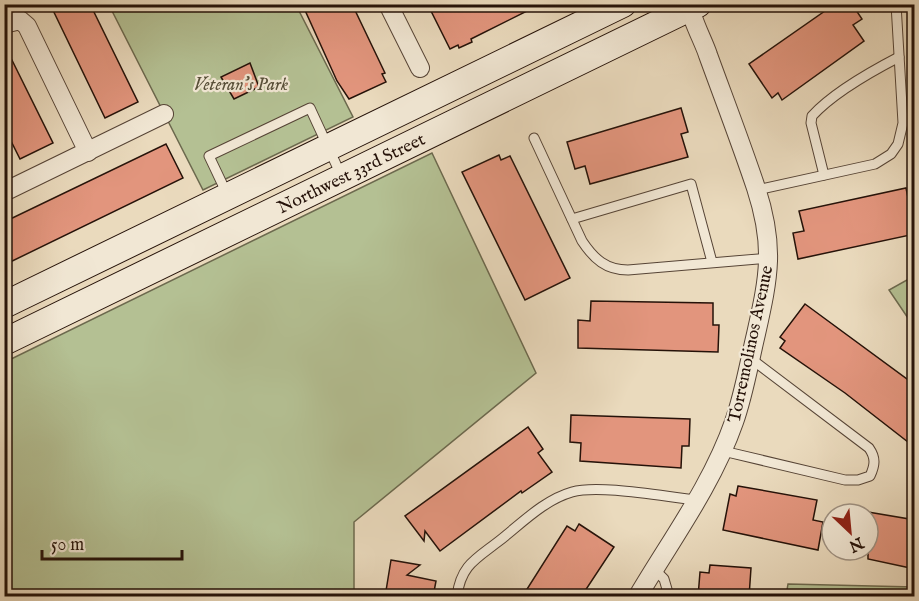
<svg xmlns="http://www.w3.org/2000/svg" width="919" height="601" viewBox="0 0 919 601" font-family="'IM FELL English',serif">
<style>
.green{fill:#b4c093;stroke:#6c694e;stroke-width:1.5}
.building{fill:#e2957d;stroke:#251209;stroke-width:1.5}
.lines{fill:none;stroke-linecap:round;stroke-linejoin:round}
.lane-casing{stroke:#564436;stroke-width:11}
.street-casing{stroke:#564436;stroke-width:20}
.secondary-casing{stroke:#251209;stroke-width:28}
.lane{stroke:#f1e7d4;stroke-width:9}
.street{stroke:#f1e7d4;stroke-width:18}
.secondary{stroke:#f1e7d4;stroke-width:26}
.labels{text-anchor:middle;stroke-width:4.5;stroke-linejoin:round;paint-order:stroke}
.park-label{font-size:18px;font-style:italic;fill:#574f39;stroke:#f1e7d4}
.street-label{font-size:18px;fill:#251209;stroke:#f1e7d4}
</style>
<rect width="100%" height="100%" fill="#eadabd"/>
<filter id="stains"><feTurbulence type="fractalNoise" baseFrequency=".00333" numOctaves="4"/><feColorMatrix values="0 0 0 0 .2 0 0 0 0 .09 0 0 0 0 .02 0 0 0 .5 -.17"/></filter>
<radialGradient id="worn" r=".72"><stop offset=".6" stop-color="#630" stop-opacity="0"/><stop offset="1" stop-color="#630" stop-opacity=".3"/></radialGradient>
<g class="green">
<polygon points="109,5 296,5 353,117 203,190"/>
<polygon points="432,153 536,373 354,522 354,596 5,596 5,362"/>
<polygon points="914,276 914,327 889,290"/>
<polygon points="788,584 914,587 914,596 786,596"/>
</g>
<g class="building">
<polygon points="50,4 90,4 138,102 105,118"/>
<polygon points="312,4 352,4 385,73 382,74 386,82 349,99 337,81 304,8"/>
<polygon points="439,4 541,4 471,39 472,42 459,48 458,45 450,49 430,9"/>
<polygon points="835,4 852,4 862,19 853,25 864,41 782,100 778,93 772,98 749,64"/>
<polygon points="4,44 53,143 20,159 4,127"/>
<polygon points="250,63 259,87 234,99 221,77"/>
<polygon points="681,108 688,132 681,134 688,157 590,184 585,166 575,169 567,142"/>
<polygon points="166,144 183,178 4,265 4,222"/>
<polygon points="499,155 501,160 510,156 570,278 525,300 462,172"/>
<polygon points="906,188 910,207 915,206 915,234 798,259 793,233 804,231 799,211"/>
<polygon points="591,301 713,303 713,325 719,325 718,352 578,348 578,320 590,321"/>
<polygon points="805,304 915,385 915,434 908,442 845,393 780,348 785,341 780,337"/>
<polygon points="571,415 690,419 689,446 682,446 681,468 580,461 581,443 570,442"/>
<polygon points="528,427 543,449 538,453 552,472 522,493 521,491 440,551 425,531 424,541 405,516"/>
<polygon points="738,486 817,500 813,520 823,522 818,550 723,530 730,494 736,496"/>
<polygon points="868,512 915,520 915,569 868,559"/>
<polygon points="579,524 614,547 581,597 522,597 567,526 575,531"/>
<polygon points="391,560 420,565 407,575 436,581 433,597 385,597"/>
<polygon points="710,565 751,568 749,597 698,597 700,572 709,573"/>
</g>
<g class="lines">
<defs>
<g id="lane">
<path d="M534 138 582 241C594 259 606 270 628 270L769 258"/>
<path d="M824 175 811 123 812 116C832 94 872 71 899 57"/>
<polyline points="757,190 875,164 891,154 898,144 903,123 896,4"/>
<polyline points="228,196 209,156 310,108 341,175"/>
<polyline points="572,219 691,184 712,262"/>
<path d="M723 451 845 480H858L870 476C875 465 876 458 869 448L750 358"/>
<polyline points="654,569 664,579 669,596"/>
<path d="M457 596C461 565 476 559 499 541 522 523 544 500 572 492 599 484 666 497 696 500"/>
</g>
<g id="street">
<polyline points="388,4 420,68"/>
<polyline points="4,24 20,20 27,26 88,152"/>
<polyline points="4,192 164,114"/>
<path d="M638 596C671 540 712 485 734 422 744 394 749 363 756 334 769 276 775 246 756 188 741 143 724 99 708 55 704 42 690 17 690 4"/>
</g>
<g id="secondary">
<polyline points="4,305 623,4"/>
<polyline points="4,342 698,4"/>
</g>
</defs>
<use href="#lane" class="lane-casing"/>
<use href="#street" class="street-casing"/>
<use href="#secondary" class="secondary-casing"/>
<use href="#lane" class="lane"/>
<use href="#street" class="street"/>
<use href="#secondary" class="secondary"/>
</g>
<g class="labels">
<g class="park-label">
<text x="241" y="90">Veteran's Park</text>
</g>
<g class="street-label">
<text transform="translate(351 173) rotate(-26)" y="6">Northwest 33rd Street</text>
<text transform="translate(750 344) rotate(-78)" y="6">Torremolinos Avenue</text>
</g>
</g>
<rect width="919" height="601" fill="none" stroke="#eadabd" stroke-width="24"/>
<rect x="6" y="6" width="907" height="589" fill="none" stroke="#251209" stroke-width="3"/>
<rect x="12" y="12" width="895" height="577" fill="none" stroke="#251209" stroke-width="1.5"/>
<g transform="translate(850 532) rotate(154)"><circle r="28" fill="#f1e7d4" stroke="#9f9283" stroke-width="1.5"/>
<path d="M0-4.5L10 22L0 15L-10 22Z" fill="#8f2418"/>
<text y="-9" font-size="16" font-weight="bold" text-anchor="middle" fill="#251209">N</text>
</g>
<path d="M42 550v9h140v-9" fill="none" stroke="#251209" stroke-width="3"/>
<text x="51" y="550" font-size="18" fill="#251209" stroke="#f1e7d4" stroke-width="4.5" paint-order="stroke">50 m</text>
<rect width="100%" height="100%" filter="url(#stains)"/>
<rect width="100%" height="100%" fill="url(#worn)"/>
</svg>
